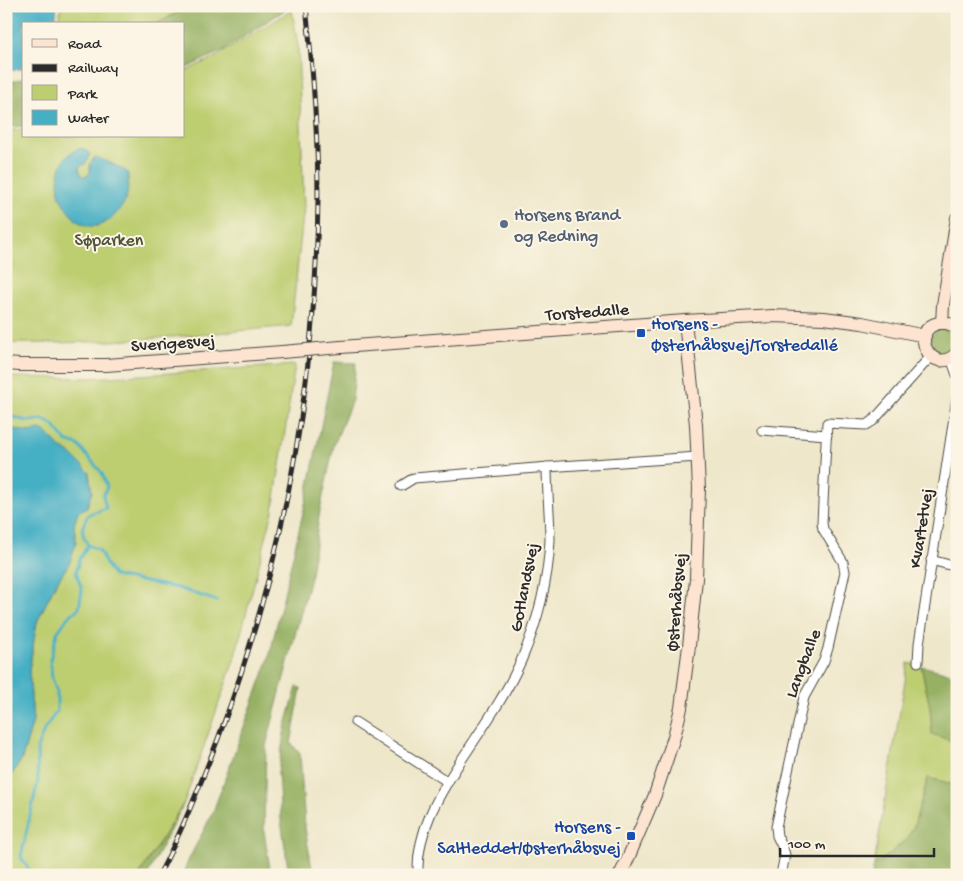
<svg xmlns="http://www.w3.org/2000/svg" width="963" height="881" viewBox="0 0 963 881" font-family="'Gochi Hand',sans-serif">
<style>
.green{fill:#bdce71;stroke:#747c4e}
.forest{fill:#96b163;stroke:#606e47}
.water{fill:#45afc4;stroke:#386d78}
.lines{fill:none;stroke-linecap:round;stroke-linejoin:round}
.stream{stroke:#45afc4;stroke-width:3}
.street-casing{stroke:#484743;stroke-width:11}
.secondary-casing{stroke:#484743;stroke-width:14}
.street{stroke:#fff;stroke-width:9}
.secondary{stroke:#fde4d1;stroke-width:12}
.rail-casing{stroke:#2b2b2b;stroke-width:5}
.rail{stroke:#fcf5e5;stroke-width:3;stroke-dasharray:9;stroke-linecap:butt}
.secondary-bridge-casing{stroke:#484743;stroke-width:14;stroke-linecap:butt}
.secondary-bridge{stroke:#fde4d1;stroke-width:12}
.service-dot{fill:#5c6f8a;stroke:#fcf5e5;stroke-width:2}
.transit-dot{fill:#1a4fb4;stroke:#fcf5e5;stroke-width:2}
.labels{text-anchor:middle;stroke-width:4;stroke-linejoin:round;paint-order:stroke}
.service-label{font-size:18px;fill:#4e5e75;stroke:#fcf5e5;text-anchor:start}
.park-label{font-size:18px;fill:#50543c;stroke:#fcf5e5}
.street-label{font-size:18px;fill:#2b2b2b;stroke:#fcf5e5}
.transit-label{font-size:18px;fill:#164399;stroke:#fcf5e5;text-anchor:start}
</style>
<rect width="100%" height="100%" fill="#fcf5e5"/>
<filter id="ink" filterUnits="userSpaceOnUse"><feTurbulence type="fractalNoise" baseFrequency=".02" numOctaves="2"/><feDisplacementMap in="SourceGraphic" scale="10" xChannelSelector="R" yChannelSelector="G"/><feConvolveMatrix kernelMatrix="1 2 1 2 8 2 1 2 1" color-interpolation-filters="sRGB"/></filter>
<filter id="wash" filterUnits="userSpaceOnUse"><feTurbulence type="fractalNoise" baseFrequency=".0096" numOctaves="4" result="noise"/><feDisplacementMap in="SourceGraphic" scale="20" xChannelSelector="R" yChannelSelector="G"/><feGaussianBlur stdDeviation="1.12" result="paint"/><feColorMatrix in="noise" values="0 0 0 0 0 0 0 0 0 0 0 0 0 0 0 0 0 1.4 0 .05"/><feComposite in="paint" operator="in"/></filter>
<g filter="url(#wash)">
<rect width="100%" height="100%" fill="#eee7ca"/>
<g class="green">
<polygon points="61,6 190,6 156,24 58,24"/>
<path d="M292 10 298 46 304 207 291 326C196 335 101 345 6 343V131L24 129V136H184V72L219 55Z"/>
<polygon points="295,365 273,511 234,660 184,803 139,875 6,875 6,783 22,759 33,721 29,670 37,622 55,585 70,562 76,543 74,525 78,512 87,507 71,454 59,447 47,433 40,430 28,432 6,427 6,377 93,378"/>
<polygon points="908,663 921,666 930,707 931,720 949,740 957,739 957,785 928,778 913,829 906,839 889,855 874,865"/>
</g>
<g class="forest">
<polygon points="190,6 291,6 224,50 184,69 184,24 156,24"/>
<polygon points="24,78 24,126 6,127 6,83"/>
<path d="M940 329C953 328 962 343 951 352 948 353 945 354 943 355L931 349C930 337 928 335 940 329Z"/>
<polygon points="334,362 356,363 352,400 334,445 320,510 311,574 266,746 264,832 271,875 182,875 190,857 213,812 269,658 306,500"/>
<polygon points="921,666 957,675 957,739 949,740 932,734 930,707"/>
<polygon points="297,687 301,688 291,743 300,754 305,828 313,875 289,875 281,820 278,772 285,728"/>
<polygon points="928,778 957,785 957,854 951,875 872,875 874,865 889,855 906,839 913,829"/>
<polygon points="184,803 147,875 139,875"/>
</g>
<g class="water">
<polygon points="6,6 57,6 55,24 24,24 24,68 6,72"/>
<path d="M83 148 90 154C88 157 87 162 85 164 82 166 81 165 79 168L82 176H87L90 172V163L95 157C100 158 124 169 127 172 129 174 128 179 128 183 128 196 126 203 116 214 99 233 79 229 66 208 64 204 61 201 60 197 55 178 60 151 83 148Z"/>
<polygon points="6,427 28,432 40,430 47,433 59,447 71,454 89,472 92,492 87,507 78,512 74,525 76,543 70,562 55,585 37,622 29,670 33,721 22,759 6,783"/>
</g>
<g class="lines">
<g class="stream">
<path d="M6 415 27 421 44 420 53 425 66 441 78 445 102 473 107 487 103 496 106 508 89 514C81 526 80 532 88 545L79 560 76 572 82 590 79 608 68 617 57 633 50 660 52 678 57 692V711L45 728 37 748 38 781 23 847 21 857 28 868 34 875"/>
<polyline points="88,545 99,550 108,568 114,576 178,588 217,601"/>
</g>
</g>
</g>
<g filter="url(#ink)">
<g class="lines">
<defs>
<g id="street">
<polyline points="951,358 957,375"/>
<polyline points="762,430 827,435"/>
<polyline points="401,486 414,478 561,466 698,457"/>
<polyline points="931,560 957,567"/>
<polyline points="918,662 919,644 957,398"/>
<polyline points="355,722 448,782"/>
<path d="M418 875C416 833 438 796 460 762 481 730 505 697 521 661 537 624 548 581 550 540 550 516 547 491 547 467"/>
<polyline points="781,875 785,855 783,848 777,836 776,827 804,697 824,661 828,648 845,572 843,562 823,529 822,523 827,423 866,425 873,421 931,356"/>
</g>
<g id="secondary">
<polyline points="942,323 943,305 957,218"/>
<path d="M957 329C952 324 946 322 939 323 907 329 932 379 957 353"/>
<polyline points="341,347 685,321 773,316 824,318 862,323 925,336"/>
<polyline points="6,364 20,365 106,365 282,352"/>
<polyline points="620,875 626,863 655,795 674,737 681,708 689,646 696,579 699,489 696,425 685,321"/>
</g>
</defs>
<use href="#street" class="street-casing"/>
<use href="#secondary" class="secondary-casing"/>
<use href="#street" class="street"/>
<use href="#secondary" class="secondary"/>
<defs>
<path id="rail" d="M159 875C182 831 200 785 218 739 283 566 316 384 318 199 318 134 313 70 306 6"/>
</defs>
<use href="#rail" class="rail-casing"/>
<use href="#rail" class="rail"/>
<defs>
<polyline id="secondary-bridge" points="282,352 341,347"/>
</defs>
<use href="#secondary-bridge" class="secondary-bridge-casing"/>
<use href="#secondary-bridge" class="secondary-bridge"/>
</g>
</g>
<circle class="service-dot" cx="504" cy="224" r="5"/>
<g class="transit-dot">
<rect x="636" y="328" width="10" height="10" rx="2.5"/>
<rect x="626" y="831" width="10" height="10" rx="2.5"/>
</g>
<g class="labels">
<g class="service-label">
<text x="514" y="220">Horsens Brand<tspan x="514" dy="21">og Redning</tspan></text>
</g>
<g class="park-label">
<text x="109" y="245">Søparken</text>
</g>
<g class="street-label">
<text transform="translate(587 311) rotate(-4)" y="6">Torstedalle</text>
<text transform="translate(173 342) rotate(-4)" y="6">Sverigesvej</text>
<text transform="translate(920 528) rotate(-81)" y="6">Kvartetvej</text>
<text transform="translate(523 587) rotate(-79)" y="6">Gotlandsvej</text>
<text transform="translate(675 602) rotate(-85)" y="6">Østerhåbsvej</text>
<text transform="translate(802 663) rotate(-69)" y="6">Langballe</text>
</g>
<g class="transit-label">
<text x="651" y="329">Horsens -<tspan x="651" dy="21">Østerhåbsvej/Torstedallé</tspan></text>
<text x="621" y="832" text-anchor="end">Horsens -<tspan x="621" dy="21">Saltleddet/Østerhåbsvej</tspan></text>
</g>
</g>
<rect width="963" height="881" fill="none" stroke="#fcf5e5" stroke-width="25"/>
<rect x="22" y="22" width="162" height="115" fill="#fcf5e5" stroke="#a8a49b"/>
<rect x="32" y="39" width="25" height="8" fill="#fde4d1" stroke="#a8a49b"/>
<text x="68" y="48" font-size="15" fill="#2b2b2b">Road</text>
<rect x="32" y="64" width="25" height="8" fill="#2b2b2b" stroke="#a8a49b"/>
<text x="68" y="72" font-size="15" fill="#2b2b2b">Railway</text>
<rect x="32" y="85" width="25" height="15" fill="#bdce71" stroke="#a8a49b"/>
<text x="68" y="98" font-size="15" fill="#2b2b2b">Park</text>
<rect x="32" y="110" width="25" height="15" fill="#45afc4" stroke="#a8a49b"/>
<text x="68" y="122" font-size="15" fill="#2b2b2b">Water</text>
<path d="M780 848v8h154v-8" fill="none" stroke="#2b2b2b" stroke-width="2.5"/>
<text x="788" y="848" font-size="15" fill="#2b2b2b" stroke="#fcf5e5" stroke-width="4" paint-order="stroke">100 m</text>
</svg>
